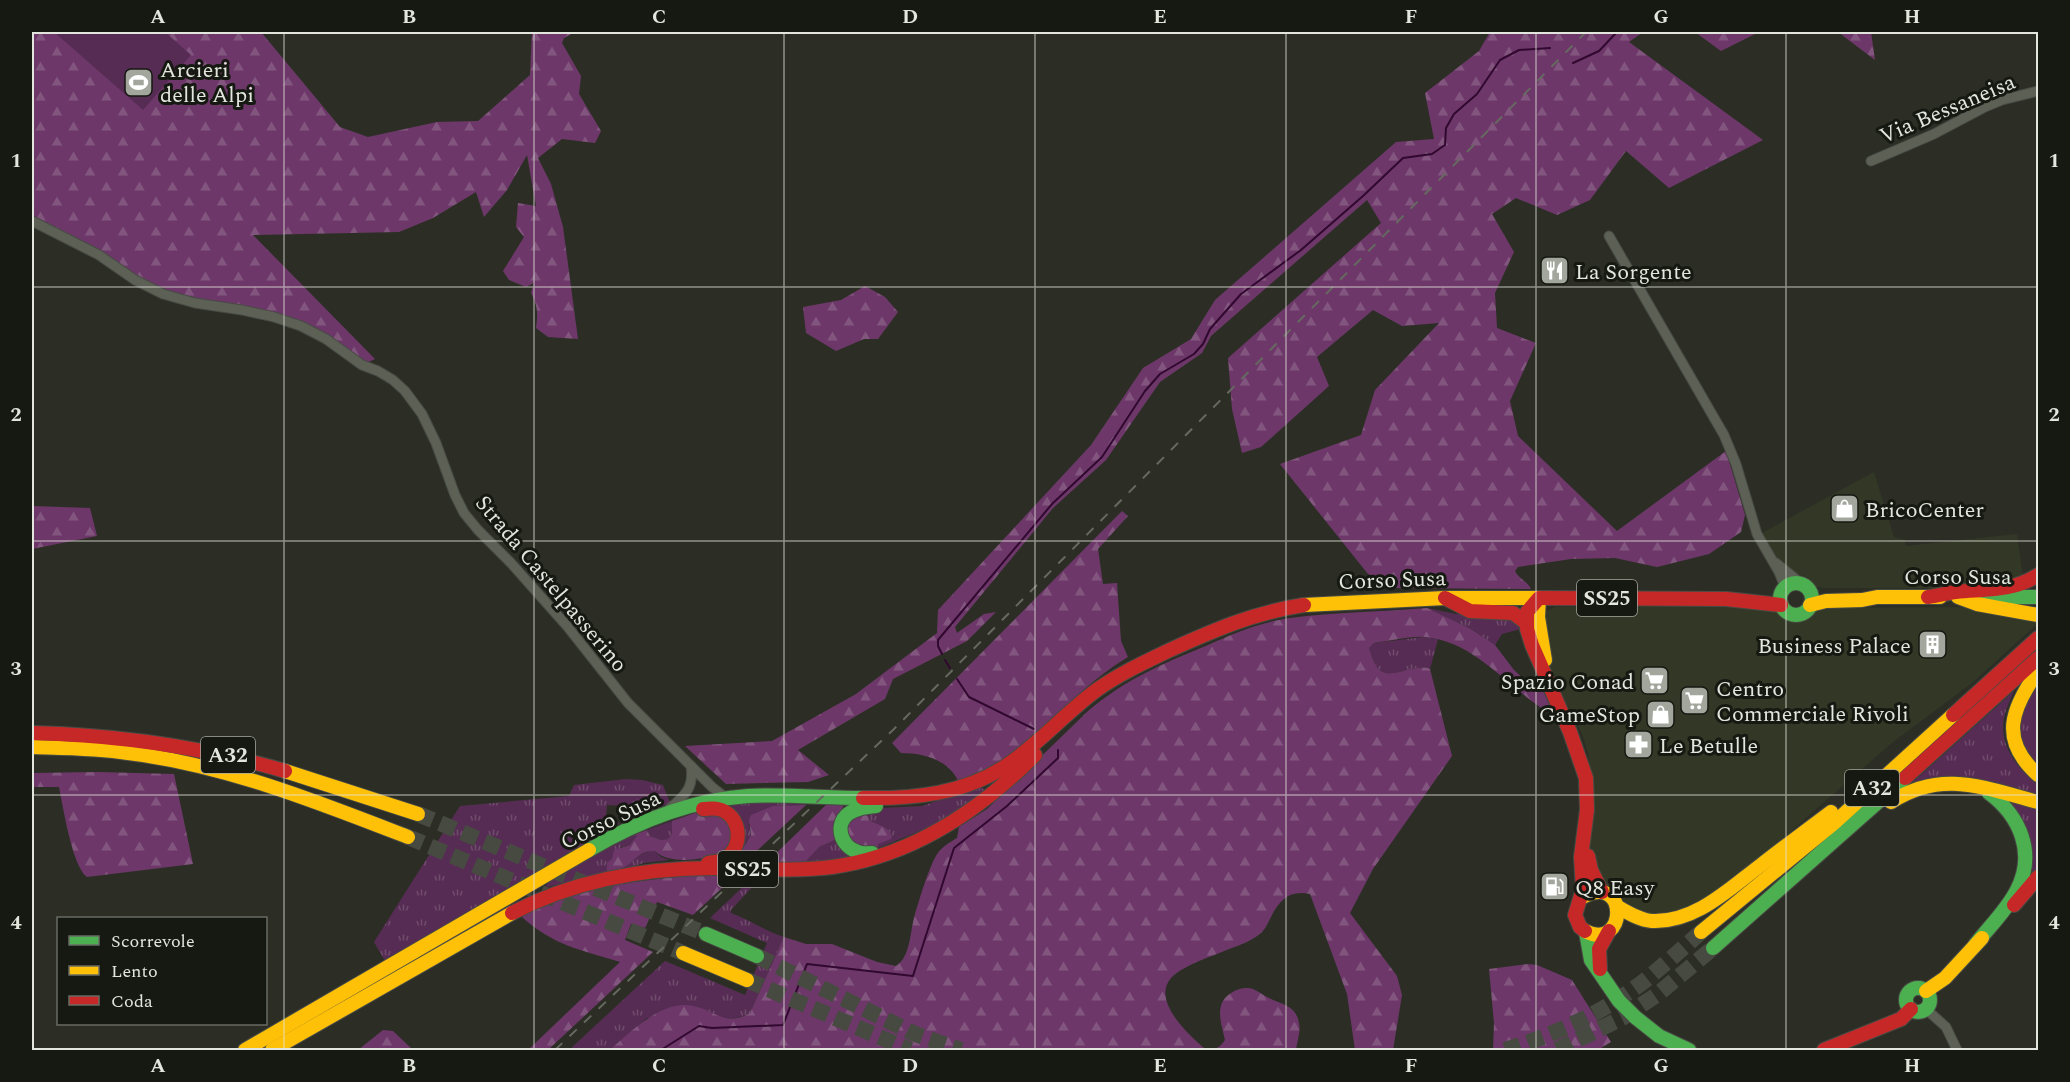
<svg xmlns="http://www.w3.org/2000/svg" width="2070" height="1082" viewBox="0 0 2070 1082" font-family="Spectral,serif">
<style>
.built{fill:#323825}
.grass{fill:url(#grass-tufts)}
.forest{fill:url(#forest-firs)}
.pitch{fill:#572c54}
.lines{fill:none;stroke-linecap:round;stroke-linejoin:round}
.stream{stroke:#31082f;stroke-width:2}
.highway-tunnel{stroke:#474a41;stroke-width:16;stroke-dasharray:16 8;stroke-linecap:butt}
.street-casing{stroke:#484b44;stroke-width:11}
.fast-casing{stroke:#484b44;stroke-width:16}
.slow-casing{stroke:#484b44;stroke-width:16}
.jam-casing{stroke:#484b44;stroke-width:16}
.street{stroke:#5c6055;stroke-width:9}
.fast{stroke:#4caf50;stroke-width:14}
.slow{stroke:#ffc107;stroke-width:14}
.jam{stroke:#c62828;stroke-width:14}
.rail{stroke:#666960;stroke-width:2;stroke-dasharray:10 10;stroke-linecap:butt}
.grid{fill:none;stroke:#e3e6dd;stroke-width:1.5;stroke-opacity:0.55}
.labels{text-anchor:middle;stroke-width:6;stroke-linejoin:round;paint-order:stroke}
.shield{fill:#161912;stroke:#a6a8a0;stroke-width:1.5}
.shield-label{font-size:21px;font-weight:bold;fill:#e3e6dd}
.poi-label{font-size:22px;fill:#e3e6dd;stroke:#161912;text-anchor:start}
.street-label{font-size:22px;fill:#e3e6dd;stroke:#161912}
.neatline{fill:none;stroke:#e3e6dd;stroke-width:2}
.grid-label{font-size:20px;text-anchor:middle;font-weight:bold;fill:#e3e6dd}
</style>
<defs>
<pattern id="grass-tufts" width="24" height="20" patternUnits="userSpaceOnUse" patternTransform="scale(1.5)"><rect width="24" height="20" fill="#572c54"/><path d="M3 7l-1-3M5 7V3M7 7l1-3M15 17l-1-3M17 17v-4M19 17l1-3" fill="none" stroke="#6f4b6c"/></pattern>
<pattern id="forest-firs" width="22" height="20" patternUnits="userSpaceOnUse" patternTransform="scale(1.5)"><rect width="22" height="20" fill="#6d3869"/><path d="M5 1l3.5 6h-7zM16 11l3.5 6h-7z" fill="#82557e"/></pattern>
</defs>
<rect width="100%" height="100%" fill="#2c2e26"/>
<g class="built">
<polygon points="1874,472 1894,537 1905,540 1906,546 2017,534 2023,578 1971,588 1822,588 1815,586 1809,578 1789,570 1780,564 1762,533"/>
<polygon points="1555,607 1763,607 1779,611 1793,619 1807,619 1815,610 1822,608 1974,607 2038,623 1972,683 1893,742 1768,851 1691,908 1647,915 1615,896 1605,885 1591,857 1589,838 1591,779 1588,753 1582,734 1550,670 1543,622 1547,611"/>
</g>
<g class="grass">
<polygon points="1427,608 1456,614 1506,616 1524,628 1502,634 1495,645 1469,628"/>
<path d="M1423 637 1438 639 1430 669C1413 662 1388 684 1376 666 1373 661 1371 654 1369 648L1374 643Z"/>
<polygon points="2038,680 2038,767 2022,747 2018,718"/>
<path d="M2014 691C2011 698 2007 706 2005 714 1997 743 2016 768 2038 784V797L1913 782Z"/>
<polygon points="626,779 642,780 663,785 670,803 647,811 646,807 607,805 606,819 620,823 385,961 374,942 460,806 569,796 574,785"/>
<path d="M981 786 985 791 984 795C953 819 915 833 878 848V844L892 836C887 826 877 825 869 820L861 809 922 806Z"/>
<polygon points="2008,801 2038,809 2038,867 2027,881"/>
<polygon points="742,802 807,803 806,805 773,806 749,824 751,835 745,844 745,862 723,863 721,805"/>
<polygon points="672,821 672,834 668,839 661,840 650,836 647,830"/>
<polygon points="639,833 630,845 621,847 612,859 607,872 544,888 552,879 624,838"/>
<polygon points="837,839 859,857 795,866 810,857 813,851 819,847"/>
<polygon points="649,851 655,851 661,857 669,860 644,863 621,870 637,856"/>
<path d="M748 882 753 886 731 910V913C750 920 765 931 784 937L750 1013C738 1019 729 1020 717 1016L647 1018 610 1050H569L665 961 745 995 767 943 710 918Z"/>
</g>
<g class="forest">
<path d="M32 32H261L340 127 368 137 437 122 478 121 530 75 532 32H575L564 38 562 43 581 76 579 94 601 131 595 143 562 139 538 158 551 184 563 227 578 339 548 337 536 328C538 314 538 306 531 293L534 283 526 287 509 280 503 271 524 237 516 227 518 203 536 206 527 155 507 190 484 217 476 192 433 218 399 232 253 235 375 359 362 365 296 323 163 292 32 222Z"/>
<path d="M1490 32H1643L1629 42 1763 140 1669 188 1626 151 1590 200 1557 215 1516 198 1492 214 1514 252 1495 293 1497 328 1536 343 1510 401 1518 436 1617 531 1726 451 1745 515 1741 532 1709 554 1657 567 1615 558 1571 559 1518 567 1515 571C1519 579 1527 581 1531 589L1395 588 1368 574 1280 464 1361 435 1375 390 1439 323 1402 326 1373 310 1317 357 1329 386 1261 447 1242 453 1232 409 1228 358 1381 223 1367 200 1211 336 1202 353 1160 382 1106 460 1053 508 955 627 957 633 984 614 996 612 967 641 893 679 885 699 798 750 829 775 808 782 726 784 685 746 772 741 856 694 937 633 938 610 1091 445 1143 368 1191 339 1215 300 1396 142 1434 139 1425 93 1479 51Z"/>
<polygon points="1695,32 1759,32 1721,51"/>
<polygon points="1838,32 1871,32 1875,60"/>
<polygon points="865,286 885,297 898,312 878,339 864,339 836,351 806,333 803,307 841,300"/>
<polygon points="32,506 90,508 97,536 32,549"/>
<path d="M1122 511 1128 516 1098 549 1103 584 1117 583 1121 641 1128 657C1083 684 1050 724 1009 757 995 768 975 775 959 783 950 760 924 753 901 753L892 743Z"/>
<path d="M1427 608 1469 628 1495 645 1514 670 1529 684 1543 691 1550 706 1543 709C1505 684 1473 641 1425 637 1409 636 1390 641 1374 643L1369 648C1371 654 1373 661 1376 666 1388 684 1413 662 1430 669L1452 756 1373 869 1350 913 1397 976 1402 995 1393 1050H1355L1347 994 1310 894C1290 890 1280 899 1271 917 1268 922 1266 928 1262 932 1252 941 1240 945 1229 949 1213 956 1183 965 1171 978 1151 1001 1189 1035 1205 1049 1214 1050 1219 1049 1225 1040 1223 1030 1217 1014 1222 1003 1226 993 1242 985 1253 989 1258 991 1264 996 1269 998 1282 1005 1296 1005 1299 1023 1301 1031 1297 1042 1296 1050H610C630 1032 663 999 693 1006 717 1011 725 1027 750 1013L784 937 806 944H832L877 962 896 966C911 957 910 930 915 914 920 898 928 870 936 856 941 847 949 843 957 838L959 827 987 809 1088 711C1126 679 1162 664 1208 645 1234 633 1261 622 1290 618 1335 612 1382 612 1427 608Z"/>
<path d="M97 772 174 774 193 864 87 877C72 866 63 806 59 787H32V773Z"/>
<polygon points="828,803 842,804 843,806 837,839 819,847 806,861 795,866 764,865"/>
<polygon points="806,805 745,862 742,859 742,850 751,835 749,820 751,815 773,806"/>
<path d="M864 811 869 820C877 825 888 826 892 836L891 839 878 844V848L871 850 856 849 843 826Z"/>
<path d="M698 812 729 818 734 836 725 852C706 859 671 866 655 851 637 850 635 863 621 869 617 871 611 871 607 872V863L612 859 614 850 630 845 639 833 647 830 650 836 661 840 668 839 672 834V821Z"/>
<path d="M708 874H737L693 915 657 902 645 928 631 924 625 940 653 952 548 1050H528L620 962C581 950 552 945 521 916 583 885 641 880 708 874Z"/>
<polygon points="1527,964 1537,965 1572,980 1611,1042 1598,1050 1493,1050 1494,1023 1489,969"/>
<polygon points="383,1030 393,1031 413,1050 358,1050"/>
</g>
<polygon class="pitch" points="54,32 165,32 191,55 143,110"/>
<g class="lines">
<g class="stream">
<polyline points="1573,63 1599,51 1617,32"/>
<polyline points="942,654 938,646 938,640 1052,504 1102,457 1145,391 1160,374 1194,354 1203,344 1210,329 1241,294 1301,250 1363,196 1403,158 1432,154 1445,145 1446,128 1454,114 1477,94 1500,60 1519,50 1550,48"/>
<polyline points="945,660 950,668"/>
<polyline points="957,679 969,697 1034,729"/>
<polyline points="661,1050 699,1026 712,1028 783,1025 807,964 913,976 954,848 1007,806 1058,758 1058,750"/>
</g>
<g class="highway-tunnel">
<polyline points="418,814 706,934"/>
<polyline points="408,837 683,953"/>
<polyline points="757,956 915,1034 961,1050"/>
<polyline points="747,980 910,1050"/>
<path d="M1505 1050C1555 1035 1607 1011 1648 978 1666 963 1683 948 1701 932"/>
<polyline points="1557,1050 1622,1018 1658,994 1713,948"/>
</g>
<defs>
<g id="street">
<polyline points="1871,161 1934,134 1985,107 2002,100 2038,91"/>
<polyline points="32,221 99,255 135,280 163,294 195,303 242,310 274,317 301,326 326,339 362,365 378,371 393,380 405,391 422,414 436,443 455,495 464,513 478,530 510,562 567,626 628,703 691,766"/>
<polyline points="1609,236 1724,435 1736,464 1757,534 1779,572 1785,587"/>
<polyline points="1776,563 1802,584"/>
<path d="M670 808C686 795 694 787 691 766L712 787 726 798"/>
<polyline points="1926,1009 1946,1027 1957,1050"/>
</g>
<g id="fast">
<circle cx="1796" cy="599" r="16"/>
<polyline points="1985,597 2038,597"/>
<path d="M589 850C638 821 691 800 748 796 786 794 825 798 863 798"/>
<path d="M872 853C867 853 862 854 858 852 841 847 834 825 848 814 856 808 866 807 876 806"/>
<polyline points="1586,932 1591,960 1619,1001 1635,1017 1659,1036 1689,1050"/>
<polyline points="706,934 757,956"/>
<path d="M1975 945C1989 927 2007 910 2017 890 2036 853 2020 816 1989 793"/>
<polyline points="1713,948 1905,778"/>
<circle cx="1918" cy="1000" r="12"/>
</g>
<g id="slow">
<polyline points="1958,597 1977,604 2038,615"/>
<polyline points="1539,598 1538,617 1545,660"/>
<polyline points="1304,605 1445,598 1542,598"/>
<polyline points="1810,605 1826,601 1862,600 1877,597 1940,597"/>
<path d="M2038 671C2011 709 1999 740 2038 775"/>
<path d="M32 747C64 748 96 748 128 753 225 765 318 802 408 837"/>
<polyline points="285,771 418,814"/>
<path d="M1891 802C1942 769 1984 788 2038 802"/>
<path d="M1581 898C1630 870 1627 953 1585 931"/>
<path d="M1618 907C1628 913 1640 920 1652 921 1695 923 1729 889 1761 865 1784 847 1807 830 1831 812"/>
<polyline points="1701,932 1834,823 1953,715"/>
<polyline points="683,953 747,980"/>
<polyline points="1926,991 1945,978 1982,938"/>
<polyline points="245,1050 589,850"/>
<polyline points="272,1050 512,913"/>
</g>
<g id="jam">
<path d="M1928 597C1937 596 1947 593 1956 592 1985 589 2012 592 2038 575"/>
<polyline points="1445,598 1470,611 1513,613 1525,622"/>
<polyline points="1539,598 1527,612 1527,629 1532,645 1570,732 1586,778 1587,810 1581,857 1583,889 1575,915 1580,927 1585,931"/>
<polyline points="1542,598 1726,599 1781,605"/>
<polyline points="1953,715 2038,638"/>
<path d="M32 733C118 735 202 747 285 771"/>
<polyline points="1905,778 2038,658"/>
<path d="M863 798C913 799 965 794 1007 765 1040 743 1066 712 1098 689 1121 673 1145 662 1170 650 1214 630 1256 612 1304 605"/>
<path d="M703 809C707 809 713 808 718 809 742 814 745 850 722 860 718 862 712 862 708 863"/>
<polyline points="1588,856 1591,870 1602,892"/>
<polyline points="2014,905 2038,877"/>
<path d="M512 913C575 880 643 868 714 868 753 868 792 872 832 867 912 856 979 811 1035 755"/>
<polyline points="1600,969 1599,949 1609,931"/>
<polyline points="1824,1050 1901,1019 1911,1009"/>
</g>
</defs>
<use href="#street" class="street-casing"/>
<use href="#fast" class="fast-casing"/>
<use href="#slow" class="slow-casing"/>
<use href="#jam" class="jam-casing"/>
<use href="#street" class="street"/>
<use href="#fast" class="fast"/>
<use href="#slow" class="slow"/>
<use href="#jam" class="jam"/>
<polyline class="rail" points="555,1050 894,729 1586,32"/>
</g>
<path class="grid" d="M284 32V1050M534 32V1050M784 32V1050M1035 32V1050M1286 32V1050M1536 32V1050M1786 32V1050M32 287H2038M32 541H2038M32 795H2038"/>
<defs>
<symbol id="stadium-square" viewBox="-11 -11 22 22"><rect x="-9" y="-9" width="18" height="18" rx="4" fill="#a3a69d" stroke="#161912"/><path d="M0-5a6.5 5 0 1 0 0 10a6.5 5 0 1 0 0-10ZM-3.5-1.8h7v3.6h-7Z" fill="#fff"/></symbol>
<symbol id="restaurant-square" viewBox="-11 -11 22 22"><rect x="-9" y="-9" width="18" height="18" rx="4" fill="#a3a69d" stroke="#161912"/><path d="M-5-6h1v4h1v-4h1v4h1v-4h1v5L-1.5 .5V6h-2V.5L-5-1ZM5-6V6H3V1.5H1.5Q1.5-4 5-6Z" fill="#fff"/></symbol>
<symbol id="shop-square" viewBox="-11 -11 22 22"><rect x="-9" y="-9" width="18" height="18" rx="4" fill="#a3a69d" stroke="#161912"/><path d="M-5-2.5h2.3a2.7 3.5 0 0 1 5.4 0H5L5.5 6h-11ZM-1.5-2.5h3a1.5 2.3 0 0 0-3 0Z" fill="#fff"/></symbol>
<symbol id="building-square" viewBox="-11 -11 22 22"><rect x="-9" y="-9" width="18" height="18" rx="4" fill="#a3a69d" stroke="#161912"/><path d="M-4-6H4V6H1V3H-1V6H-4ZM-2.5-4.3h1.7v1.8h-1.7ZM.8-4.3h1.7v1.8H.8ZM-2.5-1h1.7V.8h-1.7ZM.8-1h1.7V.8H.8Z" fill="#fff"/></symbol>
<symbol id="supermarket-square" viewBox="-11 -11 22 22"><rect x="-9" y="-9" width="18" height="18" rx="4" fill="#a3a69d" stroke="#161912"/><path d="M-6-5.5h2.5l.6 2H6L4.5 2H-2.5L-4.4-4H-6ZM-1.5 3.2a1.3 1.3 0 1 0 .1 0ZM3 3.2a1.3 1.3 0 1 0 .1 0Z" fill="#fff"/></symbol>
<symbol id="pharmacy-square" viewBox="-11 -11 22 22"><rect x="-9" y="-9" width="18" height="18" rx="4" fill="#a3a69d" stroke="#161912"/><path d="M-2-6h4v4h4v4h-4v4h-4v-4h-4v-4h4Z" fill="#fff"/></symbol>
<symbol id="fuel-square" viewBox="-11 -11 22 22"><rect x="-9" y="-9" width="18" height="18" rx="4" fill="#a3a69d" stroke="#161912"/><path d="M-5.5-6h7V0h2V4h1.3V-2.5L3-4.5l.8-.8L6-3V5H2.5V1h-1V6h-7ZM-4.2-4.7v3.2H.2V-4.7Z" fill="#fff"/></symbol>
</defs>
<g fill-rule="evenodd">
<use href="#stadium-square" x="122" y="66" width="33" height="33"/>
<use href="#restaurant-square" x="1538" y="254" width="33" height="33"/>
<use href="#shop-square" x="1828" y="492" width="33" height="33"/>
<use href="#building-square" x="1916" y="628" width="33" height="33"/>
<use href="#supermarket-square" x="1638" y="664" width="33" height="33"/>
<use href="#supermarket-square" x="1678" y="684" width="33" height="33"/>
<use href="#shop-square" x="1644" y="698" width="33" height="33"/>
<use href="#pharmacy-square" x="1622" y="728" width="33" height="33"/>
<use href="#fuel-square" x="1538" y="870" width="33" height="33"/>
</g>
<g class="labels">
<g class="shield">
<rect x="1577" y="580" width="60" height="36" rx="4.5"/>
<rect x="201" y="737" width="54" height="36" rx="4.5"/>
<rect x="1845" y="770" width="54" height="36" rx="4.5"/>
<rect x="718" y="851" width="60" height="36" rx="4.5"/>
</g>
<g class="shield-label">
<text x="1607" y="605">SS25</text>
<text x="228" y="762">A32</text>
<text x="1872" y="795">A32</text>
<text x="748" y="876">SS25</text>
</g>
<g class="poi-label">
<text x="160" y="77">Arcieri<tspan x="160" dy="25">delle Alpi</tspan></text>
<text x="1575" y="279">La Sorgente</text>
<text x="1865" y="517">BricoCenter</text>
<text x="1911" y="653" text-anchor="end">Business Palace</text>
<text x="1634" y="689" text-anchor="end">Spazio Conad</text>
<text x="1716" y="696">Centro<tspan x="1716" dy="25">Commerciale Rivoli</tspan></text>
<text x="1640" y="722" text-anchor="end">GameStop</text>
<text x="1659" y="753">Le Betulle</text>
<text x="1575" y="895">Q8 Easy</text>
</g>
<g class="street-label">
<text transform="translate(1947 108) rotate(-23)" y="8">Via Bessaneisa</text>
<text x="1958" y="584">Corso Susa</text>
<text transform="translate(1392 579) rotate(-2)" y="8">Corso Susa</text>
<text transform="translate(552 583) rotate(50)" y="8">Strada Castelpasserino</text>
<text transform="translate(610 819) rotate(-26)" y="8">Corso Susa</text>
</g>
</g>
<rect width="2070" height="1082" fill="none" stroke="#161912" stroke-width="66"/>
<rect x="57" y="917" width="210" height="108" fill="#161912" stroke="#686b63" stroke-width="1.5"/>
<rect x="69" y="936" width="30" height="9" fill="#4caf50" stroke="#686b63" stroke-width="1.5"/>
<text x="111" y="947" font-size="18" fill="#e3e6dd">Scorrevole</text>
<rect x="69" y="966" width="30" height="9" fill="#ffc107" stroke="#686b63" stroke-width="1.5"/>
<text x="111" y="977" font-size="18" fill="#e3e6dd">Lento</text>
<rect x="69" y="996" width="30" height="9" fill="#c62828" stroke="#686b63" stroke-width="1.5"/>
<text x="111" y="1007" font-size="18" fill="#e3e6dd">Coda</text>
<rect x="33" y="33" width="2004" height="1016" class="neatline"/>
<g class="grid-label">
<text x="158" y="23">A</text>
<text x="409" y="23">B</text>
<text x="659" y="23">C</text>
<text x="910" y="23">D</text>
<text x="1160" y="23">E</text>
<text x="1411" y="23">F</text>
<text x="1661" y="23">G</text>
<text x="1912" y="23">H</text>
<text x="16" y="167">1</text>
<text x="2054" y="167">1</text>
<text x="16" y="421">2</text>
<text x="2054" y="421">2</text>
<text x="16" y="675">3</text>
<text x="2054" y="675">3</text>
<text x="16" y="929">4</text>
<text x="2054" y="929">4</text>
<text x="158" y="1072">A</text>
<text x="409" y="1072">B</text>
<text x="659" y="1072">C</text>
<text x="910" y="1072">D</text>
<text x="1160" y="1072">E</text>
<text x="1411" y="1072">F</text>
<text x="1661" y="1072">G</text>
<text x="1912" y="1072">H</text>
</g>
</svg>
